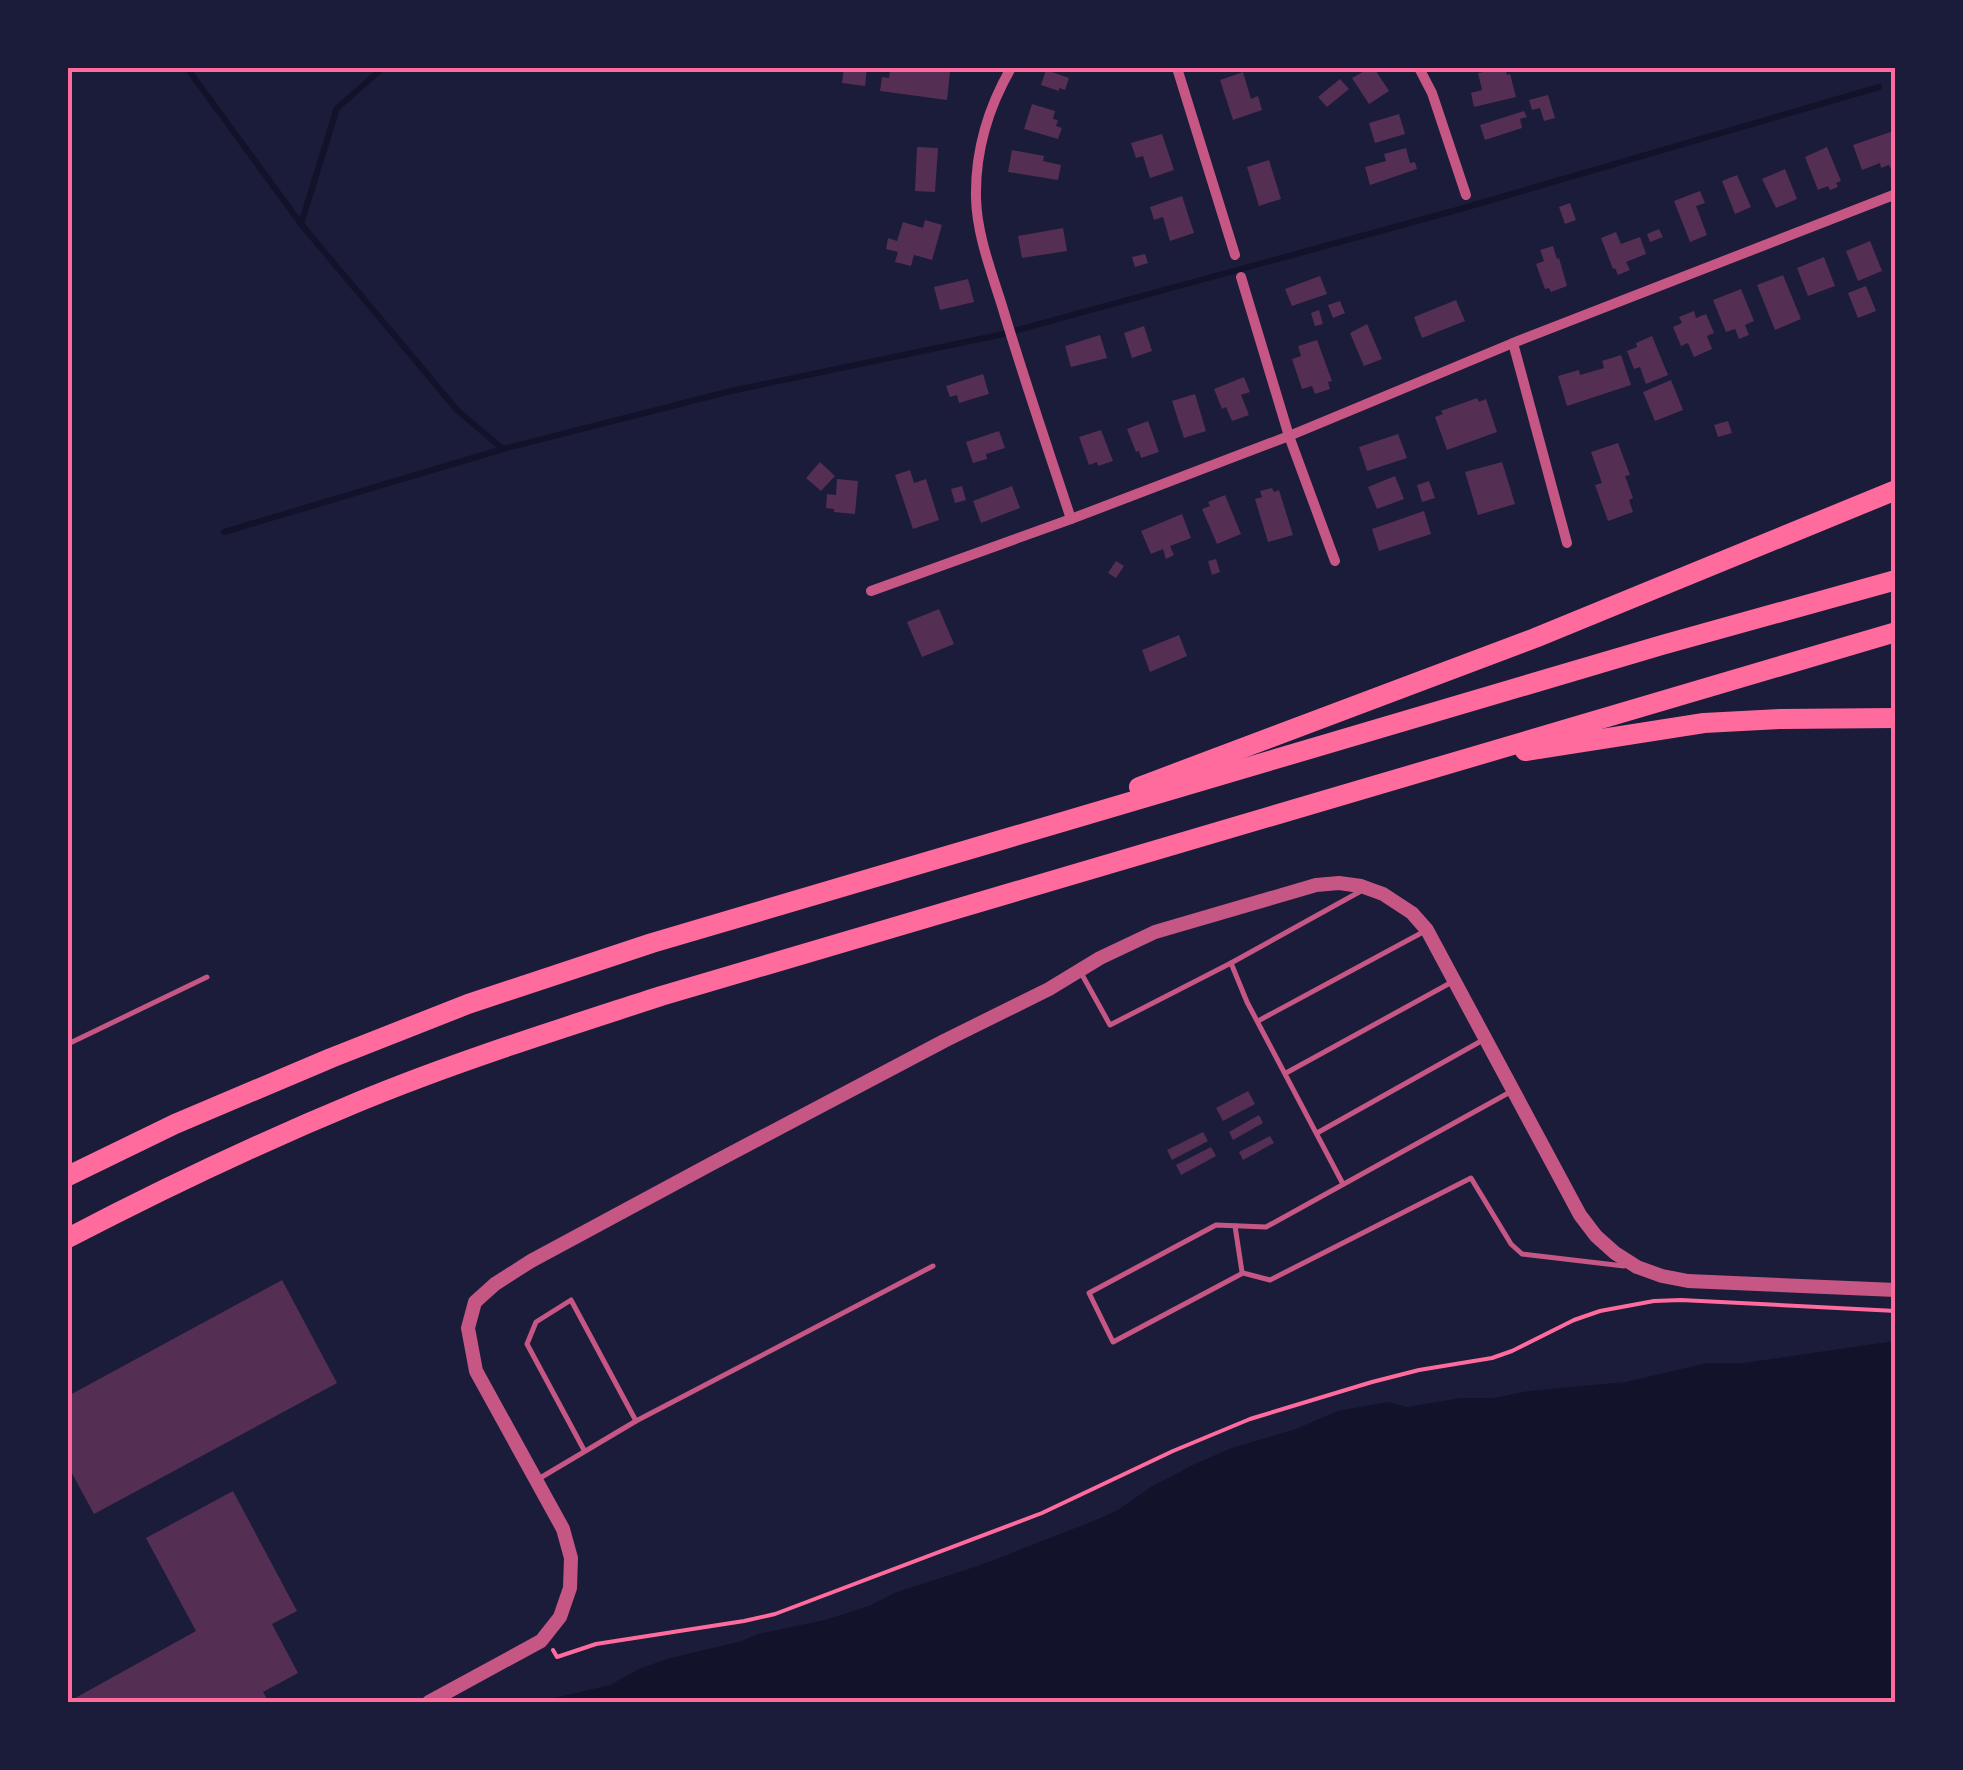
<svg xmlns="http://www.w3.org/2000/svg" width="1963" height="1770" viewBox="0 0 1963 1770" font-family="Manrope,sans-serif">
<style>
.water{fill:#12122b}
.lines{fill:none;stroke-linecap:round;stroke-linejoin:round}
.stream{stroke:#12122b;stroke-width:6}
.building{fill:#542f53}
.path{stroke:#ff6b9d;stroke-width:4}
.service{stroke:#c65784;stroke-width:5}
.minor{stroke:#c65784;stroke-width:10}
.tertiary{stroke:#c65784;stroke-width:14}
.motorway{stroke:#ff6b9d;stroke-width:20}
.neatline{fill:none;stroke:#ff6b9d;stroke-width:4}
</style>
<rect width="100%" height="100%" fill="#1b1b3a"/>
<polygon class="water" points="1895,1341 1895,1702 537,1702 610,1685 639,1669 667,1659 742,1641 758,1634 825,1620 869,1606 897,1592 978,1566 1096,1520 1118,1510 1151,1487 1197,1463 1232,1448 1296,1429 1338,1411 1388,1402 1407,1407 1461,1398 1494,1398 1529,1391 1626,1382 1707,1363 1744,1363"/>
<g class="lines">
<g class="stream">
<polyline points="187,68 301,224 457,410 503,449"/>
<polyline points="301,224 337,108 383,68"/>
<polyline points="224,532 503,449 731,391 999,335 1457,210 1879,87"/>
</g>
</g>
<g class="building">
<polygon points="844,68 867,68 865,86 842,83"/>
<polygon points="890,68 934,68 934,70 950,72 947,100 880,91 882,77 889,78"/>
<polygon points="1370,68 1374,68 1389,91 1369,104 1352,78"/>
<polygon points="1505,68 1507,75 1510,74 1516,97 1474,107 1471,93 1482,90 1478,73"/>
<polygon points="1046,70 1069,78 1065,90 1059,88 1059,91 1041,85"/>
<polygon points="1243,72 1251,99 1258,96 1262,110 1233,120 1220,80"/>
<polygon points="1340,79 1349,89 1327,107 1318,97"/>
<polygon points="1548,95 1555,118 1544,121 1540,108 1532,110 1529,100"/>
<polygon points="1032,104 1055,111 1053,119 1058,120 1056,126 1062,128 1058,139 1024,129"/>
<polygon points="1524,111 1527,117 1520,119 1522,128 1485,140 1480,125"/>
<polygon points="1399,114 1405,134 1375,143 1369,123"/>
<polygon points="1896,130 1896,166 1890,168 1889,165 1881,168 1880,163 1862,170 1853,145"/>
<polygon points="1162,134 1174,170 1150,178 1143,156 1136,158 1131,143"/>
<polygon points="917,147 938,148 935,192 915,191"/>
<polygon points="1827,147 1841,181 1836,183 1838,187 1830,190 1828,186 1818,190 1805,157"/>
<polygon points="1406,148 1410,163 1415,162 1417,169 1370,185 1365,167 1386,161 1384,154"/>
<polygon points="1012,150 1044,156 1043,161 1061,165 1058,180 1008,172"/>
<polygon points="1269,160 1281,199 1259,206 1247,167"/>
<polygon points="1785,169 1797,199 1776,208 1762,179"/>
<polygon points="1737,175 1751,207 1735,214 1722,181"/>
<polygon points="1700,191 1705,203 1696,206 1707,235 1690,242 1674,201"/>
<polygon points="1182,196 1194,233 1170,241 1163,217 1154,220 1150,207"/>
<polygon points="1570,203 1576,220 1565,224 1559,207"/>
<polygon points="925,220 942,225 932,260 914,255 911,266 895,262 898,252 886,249 888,238 897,241 903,222 923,228"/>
<polygon points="1063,228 1067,251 1022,258 1018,236"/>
<polygon points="1659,229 1663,237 1650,242 1647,234"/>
<polygon points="1616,232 1621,244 1640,237 1646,254 1626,262 1630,270 1618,275 1615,268 1613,269 1601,238"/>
<polygon points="1870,241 1882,271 1858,281 1846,251"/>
<polygon points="1553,246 1557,259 1559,258 1567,286 1551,292 1549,288 1545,289 1536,264 1544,261 1540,250"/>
<polygon points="1145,254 1148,263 1135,267 1132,257"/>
<polygon points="1824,257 1835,286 1808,296 1797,268"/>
<polygon points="1783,275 1801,319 1775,330 1757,285"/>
<polygon points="1320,276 1327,294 1292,306 1285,289"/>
<polygon points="968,279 974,302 940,310 934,287"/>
<polygon points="1866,286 1876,311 1858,318 1848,293"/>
<polygon points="1741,289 1754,321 1745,325 1749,335 1739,339 1735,329 1726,332 1713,300"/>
<polygon points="1456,300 1465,321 1422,338 1414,317"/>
<polygon points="1340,301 1345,313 1333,318 1328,305"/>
<polygon points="1319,310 1323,324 1315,326 1311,313"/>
<polygon points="1694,311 1696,318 1706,314 1714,333 1707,336 1712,349 1694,357 1688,343 1681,346 1673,327 1682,323 1679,317"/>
<polygon points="1367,324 1382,359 1364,366 1350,333"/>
<polygon points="1144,326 1152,351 1132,358 1124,333"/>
<polygon points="1100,335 1107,358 1071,367 1065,346"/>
<polygon points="1652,336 1668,375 1646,384 1640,367 1634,369 1627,351 1637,347 1636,343"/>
<polygon points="1317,340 1332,381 1328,382 1330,389 1315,394 1312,386 1302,389 1292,359 1301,356 1298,346"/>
<polygon points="1621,355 1631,385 1567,406 1558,376 1579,370 1580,375 1604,368 1602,361"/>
<polygon points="983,374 989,394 959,403 957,395 950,397 946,386"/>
<polygon points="1244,377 1250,392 1241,395 1249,415 1232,421 1226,407 1222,409 1214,389"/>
<polygon points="1671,380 1683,410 1655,421 1643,392"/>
<polygon points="1195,394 1206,431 1184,438 1172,401"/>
<polygon points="1477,398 1479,402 1486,399 1497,432 1447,450 1435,417 1443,414 1441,411"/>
<polygon points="1148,421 1159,452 1141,458 1139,451 1136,452 1127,429"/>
<polygon points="1728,421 1732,433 1718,437 1714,425"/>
<polygon points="1101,430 1113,461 1098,466 1097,462 1089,465 1079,437"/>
<polygon points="999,431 1005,448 986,454 987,459 973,463 966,442"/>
<polygon points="1398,434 1407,458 1367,471 1359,447"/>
<polygon points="1618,443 1630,475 1625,476 1633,498 1629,500 1633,512 1608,521 1595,485 1602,483 1591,452"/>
<polygon points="820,462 835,476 821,491 806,478"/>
<polygon points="1502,462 1515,504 1478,515 1465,472"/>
<polygon points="910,470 914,483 926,479 939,520 913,529 895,475"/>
<polygon points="1395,476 1404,499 1377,509 1368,487"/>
<polygon points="837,479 858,481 855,514 834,512 834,509 826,508 827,494 836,495"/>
<polygon points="1429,481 1435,498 1422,502 1417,485"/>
<polygon points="962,486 966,500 955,503 951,489"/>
<polygon points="1012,486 1020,508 981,523 973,501"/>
<polygon points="1272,488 1274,492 1279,490 1293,535 1268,542 1255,499 1262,497 1260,491"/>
<polygon points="1225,495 1241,534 1217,544 1202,509 1210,506 1208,502"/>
<polygon points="1424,511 1431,534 1379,551 1372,529"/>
<polygon points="1182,514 1191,538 1170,546 1174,555 1166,559 1163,549 1151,554 1141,531"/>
<polygon points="1216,559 1220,572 1212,575 1208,561"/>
<polygon points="1116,561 1124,566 1116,578 1108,573"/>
<polygon points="939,609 954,644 922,657 907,622"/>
<polygon points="1179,635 1187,656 1150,672 1142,650"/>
<polygon points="1248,1091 1255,1104 1223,1121 1216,1108"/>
<polygon points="1259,1115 1263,1123 1233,1140 1229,1132"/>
<polygon points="1203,1132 1208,1141 1172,1160 1167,1150"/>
<polygon points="1270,1136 1274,1143 1243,1160 1239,1152"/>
<polygon points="1211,1147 1216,1156 1181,1175 1176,1165"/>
<polygon points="282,1280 337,1383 94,1514 68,1466 68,1396"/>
<polygon points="233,1491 297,1611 272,1624 298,1673 263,1692 269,1702 68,1702 196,1631 146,1538"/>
</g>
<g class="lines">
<polyline class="path" points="553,1650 557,1657 596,1644 744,1621 775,1614 1042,1513 1173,1451 1250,1419 1372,1382 1419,1370 1492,1358 1512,1351 1574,1320 1600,1311 1654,1301 1681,1300 1896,1311"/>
<g class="service">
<polyline points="1080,971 1110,1025 1231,963"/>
<polyline points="1258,1021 1425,931"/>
<polyline points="68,1044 207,977"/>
<polyline points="1286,1073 1452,982"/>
<polyline points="1512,1091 1266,1227 1216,1225 1089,1293 1113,1342 1243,1273 1270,1280 1471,1178 1511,1244 1522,1254 1624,1266"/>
<polyline points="1317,1133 1483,1040"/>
<polyline points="1343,1184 1247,1002 1231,963 1361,891"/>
<polyline points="1235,1226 1242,1272"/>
<polyline points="584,1450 527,1344 536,1322 571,1300 636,1421 933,1266"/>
<polyline points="540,1478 636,1421"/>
</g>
<g class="minor">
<path d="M1011 68C988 108 975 151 976 198 977 236 992 273 1003 309 1024 379 1048 449 1071 519"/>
<polyline points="1177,68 1235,255"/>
<polyline points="1419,68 1432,93 1466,195"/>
<polyline points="1241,277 1289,436 1335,561"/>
<polyline points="1513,343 1567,543"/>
<polyline points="871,591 1071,519 1289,436 1513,343 1896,194"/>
</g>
<polyline class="tertiary" points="429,1702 541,1641 560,1617 570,1588 571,1558 563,1529 476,1371 468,1328 475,1302 495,1284 531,1261 711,1164 944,1041 1049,989 1100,958 1155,932 1316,885 1339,883 1361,886 1383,894 1412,913 1427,930 1580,1215 1596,1236 1615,1253 1637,1267 1662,1276 1688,1281 1896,1290"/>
<g class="motorway">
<polyline points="1525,751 1704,723 1780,719 1896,718"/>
<polyline points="1139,787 1535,638 1896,490"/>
<polyline points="68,1176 175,1124 331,1058 468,1004 652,943 1662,645 1896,580"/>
<path d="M68 1238C162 1189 259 1143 358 1102 457 1061 560 1029 661 996L1896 632"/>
</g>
</g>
<rect width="1963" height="1770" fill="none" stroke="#1b1b3a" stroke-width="140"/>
<rect x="70" y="70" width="1823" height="1630" class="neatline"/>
</svg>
